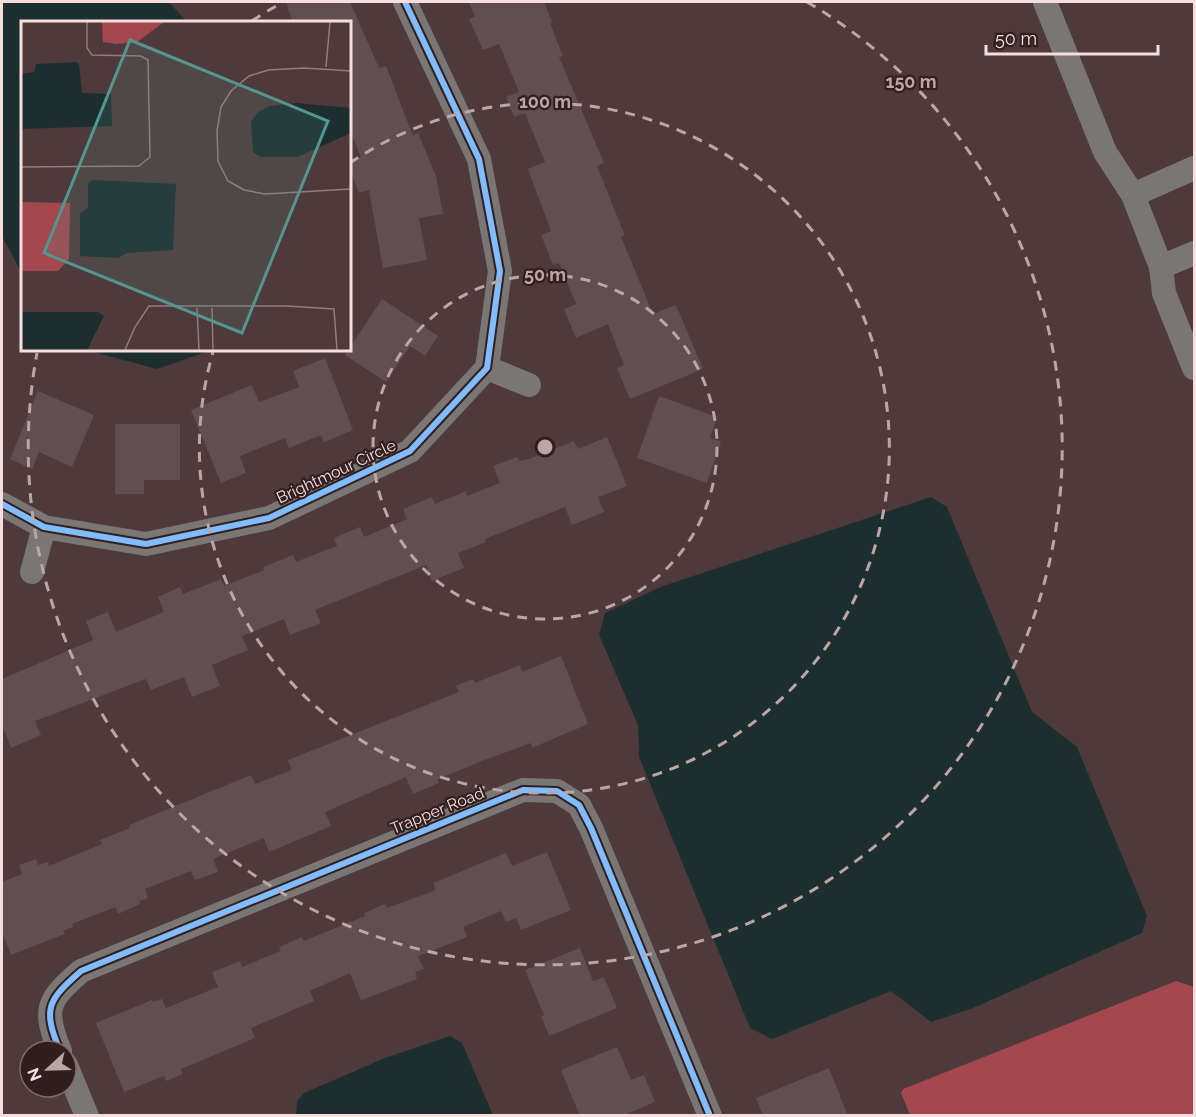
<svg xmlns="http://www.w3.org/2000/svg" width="1196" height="1117" viewBox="0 0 1196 1117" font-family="Raleway,sans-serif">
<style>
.forest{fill:#a3484f}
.water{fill:#1d2e2f}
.building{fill:#604e52}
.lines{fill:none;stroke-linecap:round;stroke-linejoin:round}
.minor{stroke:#7a7674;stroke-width:24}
.cycleway-casing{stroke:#311f20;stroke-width:10}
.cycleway{stroke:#80bcff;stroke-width:6}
.ring{fill:none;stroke:#bca5a5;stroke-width:3;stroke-dasharray:10 8}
.labels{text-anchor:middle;stroke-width:4.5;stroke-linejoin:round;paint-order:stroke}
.street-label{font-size:16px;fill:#f6dede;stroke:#311f20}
.inset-road{fill:none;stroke:#927c7c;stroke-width:1.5}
.view{fill:#549590;fill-opacity:0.15;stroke:#549590;stroke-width:3}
.inset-edge{fill:none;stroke:#f6dede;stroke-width:3}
.centre{fill:#bca5a5;stroke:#311f20;stroke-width:3}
.ring-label{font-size:18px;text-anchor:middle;font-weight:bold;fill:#bca5a5;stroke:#311f20;stroke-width:4.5;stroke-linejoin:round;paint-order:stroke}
</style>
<rect width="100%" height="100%" fill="#4f3a3b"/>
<polygon class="forest" points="1176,981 1194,987 1194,1115 910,1115 901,1093 903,1089"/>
<g class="water">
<polygon points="2,2 169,2 187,22 22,22 22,274 2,236"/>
<polygon points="93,350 212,350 157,369 97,353"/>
<polygon points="931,497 947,507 1032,712 1077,747 1147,916 1142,933 973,1008 931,1022 891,991 772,1039 750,1028 639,757 638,725 599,635 605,613 663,586"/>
<polygon points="450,1036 462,1043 493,1115 296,1115 297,1101 304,1093 385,1058"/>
</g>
<g class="building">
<polygon points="286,2 350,2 379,68 386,66 413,136 418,133 436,176 443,214 419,218 427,260 383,268 369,190 359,193 350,169 350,162 361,157 350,130 350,22 293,22"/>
<polygon points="469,2 544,2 552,22 550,23 563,56 559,57 604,163 597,166 625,236 621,237 653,314 676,305 703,369 630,399 617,368 624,365 608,324 576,338 564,309 576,304 559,263 553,265 541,235 551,231 528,169 545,162 525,113 514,117 506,97 519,92 499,44 483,50 469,19 475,16"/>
<polygon points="382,299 438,336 425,356 410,346 386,382 345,355"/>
<polygon points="325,358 353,430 324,442 321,435 289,448 285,438 240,456 246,473 221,483 191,410 252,385 259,402 299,387 293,371"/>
<polygon points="38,391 94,415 72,467 39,452 32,469 10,459"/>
<polygon points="659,396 717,417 710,438 721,442 707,483 637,458"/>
<polygon points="115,424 180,424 180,480 144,480 144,494 115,494"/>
<polygon points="607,437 627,486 598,497 604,512 572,525 565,507 485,539 486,542 458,553 464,568 432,581 426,565 315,610 321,623 290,635 284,619 242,636 248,650 212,665 220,686 192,697 184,677 151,690 146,679 35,721 41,735 11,748 2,725 2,679 93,640 86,621 108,612 116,632 164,612 158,597 180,587 183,594 221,579 224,586 264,570 263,567 293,555 296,562 337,546 334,538 360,527 364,537 407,519 403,509 432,497 435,504 466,491 467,496 500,483 493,466 517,457 519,461 529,459 574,441 578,449"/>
<polygon points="561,656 588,724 532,748 531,743 482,761 438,779 439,783 413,794 406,777 325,812 331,826 269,852 264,838 213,859 218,872 195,880 191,871 145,889 148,898 139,901 140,904 118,914 115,907 72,924 73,927 63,931 65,934 11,955 2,932 2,882 22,874 19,865 36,859 38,865 48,862 49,866 102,844 100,840 130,828 129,825 251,775 255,784 292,770 288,760 459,692 456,686 473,679 475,683 520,665 522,672"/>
<polygon points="547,852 571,910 521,930 516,918 506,922 501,911 463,927 467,937 418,956 424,969 415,972 417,979 361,1000 350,973 310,991 314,1001 251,1028 255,1038 181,1069 183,1074 166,1081 164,1076 124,1092 96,1023 152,1000 153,1002 162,999 166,1008 218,987 212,972 240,961 242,967 281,951 279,947 302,937 304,941 365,916 364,913 385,904 387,908 436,890 433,883 506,853 512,866"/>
<polygon points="580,948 593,981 604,977 617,1008 549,1036 541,1016 544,1015 525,970"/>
<polygon points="617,1047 631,1080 644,1075 655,1102 622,1116 580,1116 561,1070"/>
<polygon points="829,1068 848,1116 763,1116 756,1098"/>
</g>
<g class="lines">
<g class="minor">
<polyline points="1045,2 1105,152 1133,195 1161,267 1164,293 1194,368"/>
<polyline points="1133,195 1194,168"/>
<polyline points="1161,267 1194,253"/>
<polyline points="487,368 529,385"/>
<polyline points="2,504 44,527 146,544 269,518 410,451 487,368 500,271 479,159 405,2"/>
<polyline points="32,572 44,527"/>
<path d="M60 1051C42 1008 48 1000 81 971L523 790 557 791 579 805 591 828 710 1116"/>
<polyline points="66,1065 87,1116"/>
</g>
<defs>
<g id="cycleway">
<polyline points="2,504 44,527 146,544 269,518 410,451 487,368 500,271 479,159 405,2"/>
<path d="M60 1051C42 1008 48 1000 81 971L523 790 557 791 579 805 591 828 710 1116"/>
</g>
</defs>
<use href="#cycleway" class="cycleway-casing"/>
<use href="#cycleway" class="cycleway"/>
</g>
<g class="ring">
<circle cx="545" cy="447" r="172"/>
<path d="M350 163A345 345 0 1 1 213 352"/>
<path d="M252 21A517 517 0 0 1 283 2M807 2A517 517 0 1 1 37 353"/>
</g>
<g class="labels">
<g class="street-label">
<text transform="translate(336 471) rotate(-25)" y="6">Brightmour Circle</text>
<text transform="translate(437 810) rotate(-22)" y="6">Trapper Road</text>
</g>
</g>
<g transform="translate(21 21)">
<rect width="330" height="330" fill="#4f3a3b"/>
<path d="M81 1H143L116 21 95 23 82 21ZM0 181 49 182 48 238 37 250H0Z" fill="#a3484f"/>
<path d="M54 41 58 43 61 72 90 73 91 105 0 108V53L13 51 15 43ZM275 82 330 87V112L276 136H240L232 131 230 101 237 91 249 85ZM71 159 155 163 152 229 106 232 97 237 59 235V192L67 187V162ZM0 291H77L83 295 66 329H0Z" fill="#1d2e2f"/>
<path class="inset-road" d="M305 46 309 1M330 50 283 47 247 49 228 55 210 70 200 86 196 110 197 140 207 160 223 169 244 173 330 168M0 146 118 145 129 136 127 39 120 35 71 34 66 27V1M176 287 178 329M191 287 192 329M104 329 114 306 128 285H266L313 288 316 329"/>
<path class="view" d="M109 19 307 100 221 312 23 232Z"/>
<rect width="330" height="330" class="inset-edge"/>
</g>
<circle cx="545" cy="447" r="9" class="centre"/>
<g class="ring-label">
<text x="911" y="88">150 m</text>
<text x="545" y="108">100 m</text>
<text x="545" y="281">50 m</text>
</g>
<rect width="1196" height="1117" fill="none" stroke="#f6dede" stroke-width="6"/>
<g transform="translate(48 1069) rotate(248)"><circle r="28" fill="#311f20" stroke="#806b6c" stroke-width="1.5"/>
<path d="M0-4.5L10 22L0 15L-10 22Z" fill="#bca5a5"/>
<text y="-9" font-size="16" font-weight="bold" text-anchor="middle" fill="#f6dede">N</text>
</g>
<path d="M986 45v9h172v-9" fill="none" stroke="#f6dede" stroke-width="3"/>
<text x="995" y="45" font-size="18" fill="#f6dede" stroke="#311f20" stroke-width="4.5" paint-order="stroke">50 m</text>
</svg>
